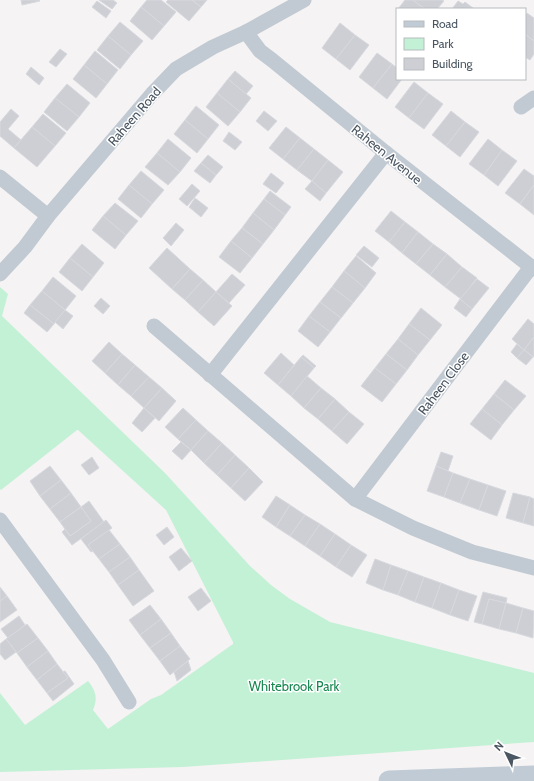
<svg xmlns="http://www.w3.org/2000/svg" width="534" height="781" viewBox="0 0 534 781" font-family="Cabin,sans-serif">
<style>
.green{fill:#c3f1d5}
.building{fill:#cdcfd5;stroke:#d7d9de}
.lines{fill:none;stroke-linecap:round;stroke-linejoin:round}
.minor{stroke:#c1cad2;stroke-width:15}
.secondary{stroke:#c1cbd6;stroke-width:21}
.labels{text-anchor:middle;stroke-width:3;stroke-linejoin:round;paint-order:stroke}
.street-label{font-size:13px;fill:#4a5661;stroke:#fff}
.park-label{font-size:13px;fill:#17864f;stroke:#fff}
</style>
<rect width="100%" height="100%" fill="#f5f3f3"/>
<path class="green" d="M0 287 8 294 2 316 165 473 250 566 271 585 290 599 330 622 534 673V742L183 767 0 772V693L25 725 88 681C96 691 98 698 93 710L108 729 151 699 161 695 233 644V642L166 510 78 430H77L1 490 0 489Z"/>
<g class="building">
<polygon points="21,0 39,0 40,1 22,5"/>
<polygon points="99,0 113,0 117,3 112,9"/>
<polygon points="147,0 161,0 176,12 164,26 141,7"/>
<polygon points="168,0 192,0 201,7 189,21 166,2"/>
<polygon points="192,0 207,0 201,7"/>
<polygon points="405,0 413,0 425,9 398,9"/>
<polygon points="413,0 442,0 444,1 437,9 425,9"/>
<polygon points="97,1 111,11 106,18 92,7"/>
<polygon points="458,1 463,4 465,2 473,8 452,9"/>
<polygon points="141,7 164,26 152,40 130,21"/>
<polygon points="527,13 534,18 534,41 525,34 525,16"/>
<polygon points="120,22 143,41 131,55 108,36"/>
<polygon points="340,23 355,35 336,59 322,48"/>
<polygon points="525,34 534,41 534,54 530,60 525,57"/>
<polygon points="355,35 369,45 350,70 336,59"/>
<polygon points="108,36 131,55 120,69 97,50"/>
<polygon points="60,49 67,54 56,67 49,62"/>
<polygon points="95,51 118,70 107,84 84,65"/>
<polygon points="377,53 392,64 373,88 359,77"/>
<polygon points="392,64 397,68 397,79 402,79 387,99 373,88"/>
<polygon points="84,65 107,84 96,98 73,79"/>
<polygon points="31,67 44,78 39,85 26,74"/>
<polygon points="235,71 253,86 246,94 228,79"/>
<polygon points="228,79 251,98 240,112 217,93"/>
<polygon points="414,82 428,93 409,118 395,107"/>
<polygon points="67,84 90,103 79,117 55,98"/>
<polygon points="217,93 240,112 228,126 206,107"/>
<polygon points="428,93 443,104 424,129 409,118"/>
<polygon points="55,98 79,117 67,131 44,112"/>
<polygon points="196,106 219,125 208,139 185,120"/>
<polygon points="11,109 19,116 8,129 21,140 14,148 0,136 0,122"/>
<polygon points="264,111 277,121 268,131 256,121"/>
<polygon points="451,111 465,122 446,146 432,135"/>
<polygon points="43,114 66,133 55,146 32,127"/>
<polygon points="185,120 208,139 197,153 174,134"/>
<polygon points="465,122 479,132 460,157 446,146"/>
<polygon points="32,127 55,146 37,167 14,148"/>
<polygon points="286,127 300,138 283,159 269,148"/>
<polygon points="229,132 242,142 235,150 223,141"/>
<polygon points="300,138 314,149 297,170 283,159"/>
<polygon points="168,139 191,158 180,172 157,153"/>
<polygon points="488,139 502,150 484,175 469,164"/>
<polygon points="314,149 328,160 312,181 297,170"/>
<polygon points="502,150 517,161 498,186 484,175"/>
<polygon points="157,153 180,172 168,185 145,167"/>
<polygon points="208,155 223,167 216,175 201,163"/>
<polygon points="328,160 343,172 326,193 312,181"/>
<polygon points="201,163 216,175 210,183 194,171"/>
<polygon points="524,169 534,176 534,185 520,204 505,193"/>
<polygon points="141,171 164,190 152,204 129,185"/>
<polygon points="271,173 284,183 276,193 263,184"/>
<polygon points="312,181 326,193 320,201 305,189"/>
<polygon points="192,184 200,191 187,206 179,199"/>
<polygon points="129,185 152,204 141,218 118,199"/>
<polygon points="534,185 534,215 520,204"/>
<polygon points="270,191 291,207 285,215 264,199"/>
<polygon points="195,198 208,208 201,217 189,207"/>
<polygon points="264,199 285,215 274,230 253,213"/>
<polygon points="115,203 138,221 126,235 103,216"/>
<polygon points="391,211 405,222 389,242 375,231"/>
<polygon points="253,213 274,230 263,244 242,228"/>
<polygon points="103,216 126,235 115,249 92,230"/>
<polygon points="405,222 418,232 402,253 389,242"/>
<polygon points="176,223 184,230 171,246 163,238"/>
<polygon points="242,228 263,244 252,258 231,241"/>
<polygon points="418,232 433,244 416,264 402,253"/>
<polygon points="231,241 252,258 240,273 219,257"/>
<polygon points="82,244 104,263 93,277 70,258"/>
<polygon points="433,244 447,254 430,275 416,264"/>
<polygon points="364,246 379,258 372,267 356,255"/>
<polygon points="167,248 190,269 172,289 149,268"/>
<polygon points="447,254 462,267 445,287 430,275"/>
<polygon points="356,256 376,273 365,288 344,271"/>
<polygon points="70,258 93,277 82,291 59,272"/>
<polygon points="462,267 477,278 461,299 445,287"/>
<polygon points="190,269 203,280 185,300 172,289"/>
<polygon points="344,271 365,288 353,303 332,287"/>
<polygon points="232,274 245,285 229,303 216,292"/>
<polygon points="53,277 76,296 65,310 42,291"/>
<polygon points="477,279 489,288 472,309 460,299"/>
<polygon points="203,280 216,292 198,312 185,300"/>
<polygon points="332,287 353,303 341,318 320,302"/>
<polygon points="42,291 65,310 54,324 30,305"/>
<polygon points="216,292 232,306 214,326 198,312"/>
<polygon points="101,298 110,306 103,314 94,306"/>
<polygon points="460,299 472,309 466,317 454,308"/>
<polygon points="320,302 341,318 330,332 309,316"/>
<polygon points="30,305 54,324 47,332 24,313"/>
<polygon points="421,308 442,325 430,340 409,324"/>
<polygon points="65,310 73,316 63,329 55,322"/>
<polygon points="309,316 330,332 318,347 298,331"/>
<polygon points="528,319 534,324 534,337 524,350 512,339"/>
<polygon points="409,324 430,340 418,355 398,339"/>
<polygon points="534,337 534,357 524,350"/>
<polygon points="398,339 418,355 407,370 386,354"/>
<polygon points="109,342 122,354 105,373 92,361"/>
<polygon points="517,344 524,350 517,358 511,352"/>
<polygon points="524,350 533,357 526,365 517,358"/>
<polygon points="281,353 294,365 278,385 264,373"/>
<polygon points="122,354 135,365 118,385 105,373"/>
<polygon points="386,354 407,370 396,384 375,368"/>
<polygon points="303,355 316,366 314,368 301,357"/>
<polygon points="301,357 314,368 291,396 278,385"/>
<polygon points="135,365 149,377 131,396 118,385"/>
<polygon points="375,368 396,384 382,402 361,386"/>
<polygon points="307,376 321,388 304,408 291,396"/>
<polygon points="149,377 162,388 144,408 131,396"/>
<polygon points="505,380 526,396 514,410 494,394"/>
<polygon points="162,388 176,401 159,421 144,408"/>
<polygon points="321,388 335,399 318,419 304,408"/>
<polygon points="494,394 514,410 502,425 482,409"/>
<polygon points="335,399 349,412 332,431 318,419"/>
<polygon points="144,408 155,418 142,432 132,423"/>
<polygon points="183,408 196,420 178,439 165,427"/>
<polygon points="482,409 502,425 491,440 470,424"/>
<polygon points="349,412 364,424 347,444 332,431"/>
<polygon points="196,420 208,431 191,450 178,439"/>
<polygon points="208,431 222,443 204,463 191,450"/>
<polygon points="181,442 191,450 182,460 172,451"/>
<polygon points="222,443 235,455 217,475 204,463"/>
<polygon points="441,452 453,456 448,471 436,466"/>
<polygon points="235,455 249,468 231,488 217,475"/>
<polygon points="92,457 99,468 89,475 81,465"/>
<polygon points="50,466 61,480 40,496 30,481"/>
<polygon points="436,466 453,473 444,497 427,491"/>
<polygon points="249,468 263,482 245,501 231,488"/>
<polygon points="453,473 470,479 460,503 444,497"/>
<polygon points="470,479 488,485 479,510 460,503"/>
<polygon points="61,480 71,493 50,509 40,496"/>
<polygon points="488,485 506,491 497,516 479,510"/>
<polygon points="71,493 81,507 60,522 50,509"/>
<polygon points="513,493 530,497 523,523 506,518"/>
<polygon points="276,496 290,505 276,527 262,517"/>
<polygon points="530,497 534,499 534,526 523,523"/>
<polygon points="89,501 104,522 72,545 62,532 65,529 70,536 91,521 81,507"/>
<polygon points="290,505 305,515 290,536 276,527"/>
<polygon points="81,507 91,521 70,536 60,522"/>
<polygon points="305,515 320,524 305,546 290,536"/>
<polygon points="106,520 112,528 88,545 93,551 91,552 81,539"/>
<polygon points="320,524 335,534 320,556 305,546"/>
<polygon points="167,527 174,537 164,545 156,535"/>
<polygon points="109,530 120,544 99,559 88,545"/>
<polygon points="335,534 351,545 336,567 320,556"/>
<polygon points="120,544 130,557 109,572 99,559"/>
<polygon points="351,545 367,555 352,577 336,567"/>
<polygon points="181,548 192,561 179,571 169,557"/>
<polygon points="130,557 139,570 118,585 109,572"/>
<polygon points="375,559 391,565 383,590 366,583"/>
<polygon points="391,565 408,571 398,595 383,590"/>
<polygon points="139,570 154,591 133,606 118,585"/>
<polygon points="408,571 424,577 415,602 398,595"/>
<polygon points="424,577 441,583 432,608 415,602"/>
<polygon points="441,583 459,590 450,615 432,608"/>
<polygon points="0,587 7,596 0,601"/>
<polygon points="201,588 211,601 198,611 188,597"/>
<polygon points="459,590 477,596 468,621 450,615"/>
<polygon points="483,592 507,598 506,603 489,599 482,624 474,622"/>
<polygon points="7,596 17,610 0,622 0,601"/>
<polygon points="489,599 506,603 499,629 482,624"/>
<polygon points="506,603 523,608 516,633 499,629"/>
<polygon points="150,605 161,619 140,635 129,620"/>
<polygon points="523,608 534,611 533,638 516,633"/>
<polygon points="19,616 25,625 8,638 1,629"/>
<polygon points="161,619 171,633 150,648 140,635"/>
<polygon points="27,624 38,638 17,653 6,639"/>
<polygon points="171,633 180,646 160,661 150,648"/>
<polygon points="38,638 48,651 27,667 17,653"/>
<polygon points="6,639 16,652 5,660 0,654 0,644"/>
<polygon points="180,646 190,659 170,675 160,661"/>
<polygon points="48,651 57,664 37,680 27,667"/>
<polygon points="188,661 191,670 177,681 174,672"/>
<polygon points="57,664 68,678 47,693 37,680"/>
<polygon points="65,671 74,684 53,701 47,693 68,678 63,672"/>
</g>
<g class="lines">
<g class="minor">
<polyline points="246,32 260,51 272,60 386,153 534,269"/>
<polyline points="521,107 534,98"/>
<polyline points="0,177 48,216"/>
<polyline points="0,274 25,247 48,216 152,94 176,69 213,47 246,32 304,0"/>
<polyline points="154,326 355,499 413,528 472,552 534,568"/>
<polyline points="210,375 386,153"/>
<polyline points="355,499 531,267"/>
<polyline points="0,520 103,660 129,702"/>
</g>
<polyline class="secondary" points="389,781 534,776"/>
</g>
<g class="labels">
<g class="street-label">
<text transform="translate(134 116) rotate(-49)" y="5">Raheen Road</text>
<text transform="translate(387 154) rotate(39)" y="5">Raheen Avenue</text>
<text transform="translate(443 383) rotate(-53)" y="5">Raheen Close</text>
</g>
<g class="park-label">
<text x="294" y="691">Whitebrook Park</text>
</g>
</g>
<rect x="396" y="8" width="130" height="72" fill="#ffffff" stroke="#b7bbc0"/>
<rect x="404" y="21" width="20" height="6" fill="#c1cbd6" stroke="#b7bbc0"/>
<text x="432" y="28" font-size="12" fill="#4a5661">Road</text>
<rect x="404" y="38" width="20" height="12" fill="#c3f1d5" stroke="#b7bbc0"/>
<text x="432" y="48" font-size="12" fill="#4a5661">Park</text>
<rect x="404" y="58" width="20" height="12" fill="#cdcfd5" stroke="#b7bbc0"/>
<text x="432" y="68" font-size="12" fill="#4a5661">Building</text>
<g transform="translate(506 753) rotate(313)" stroke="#ffffff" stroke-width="3" paint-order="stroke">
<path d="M0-3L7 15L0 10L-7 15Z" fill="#4a5661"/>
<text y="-6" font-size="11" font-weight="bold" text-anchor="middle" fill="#4a5661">N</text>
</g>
</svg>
